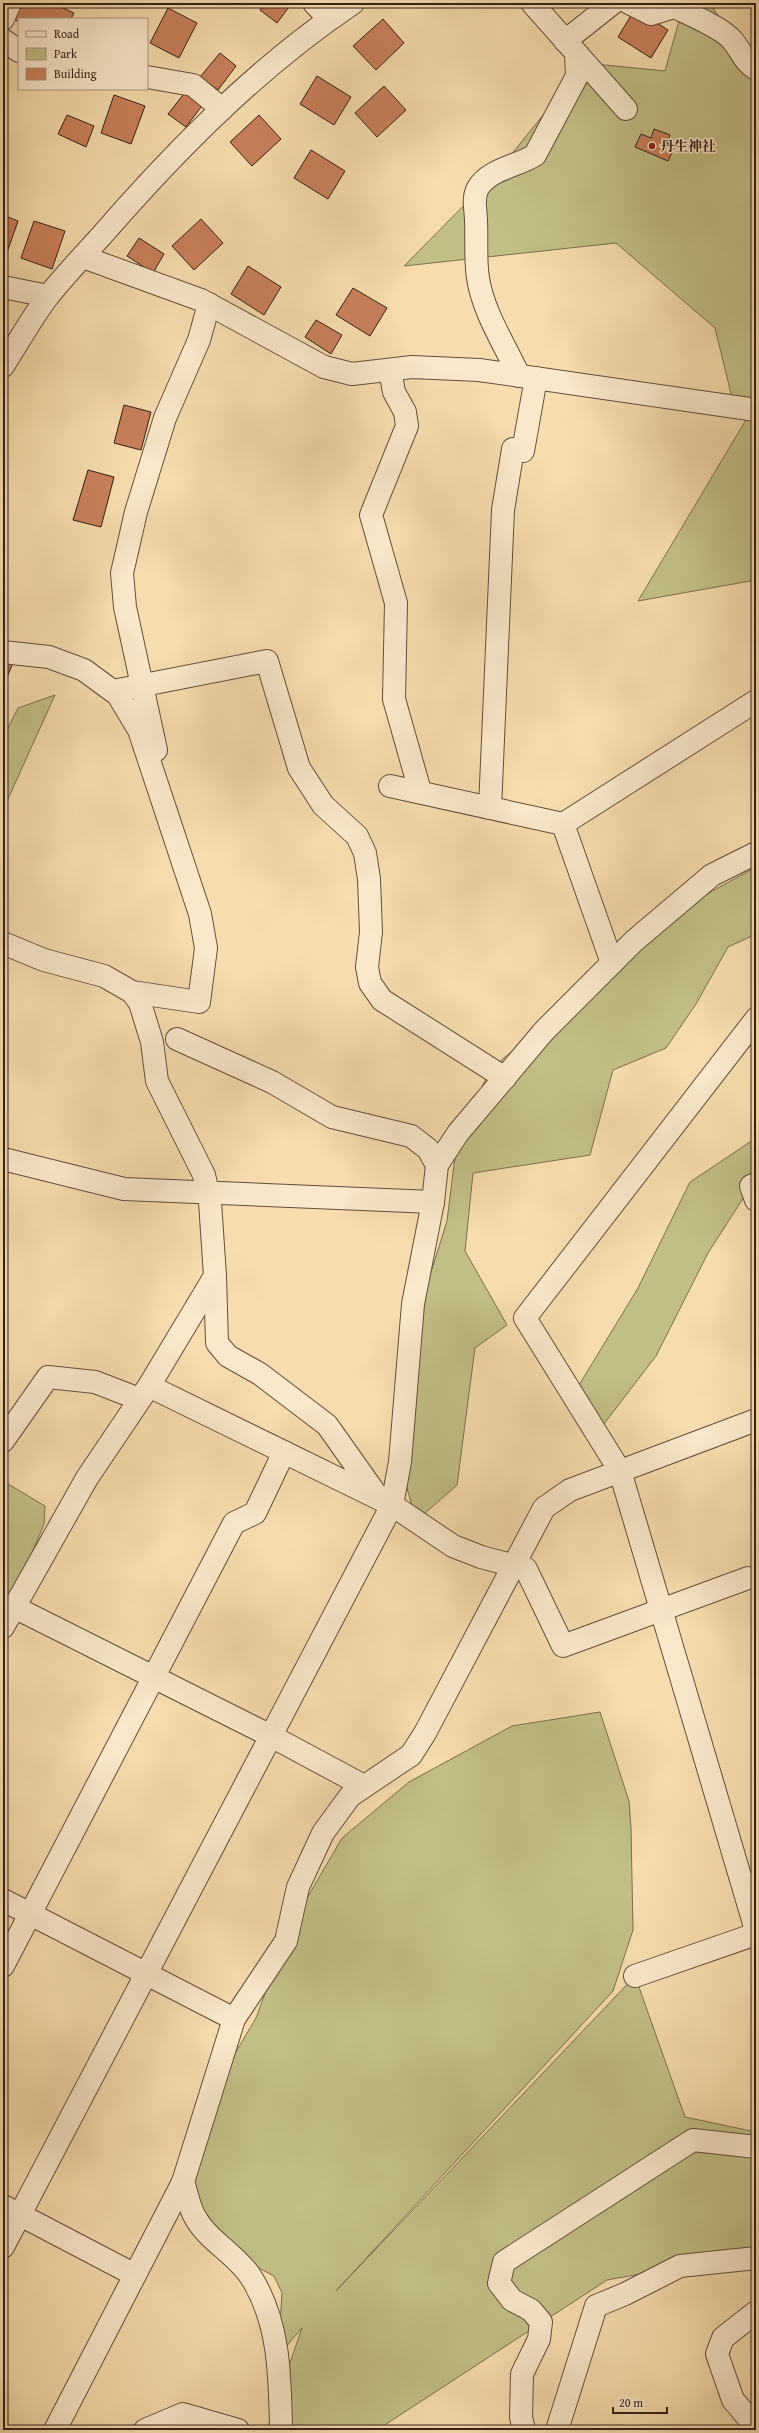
<svg xmlns="http://www.w3.org/2000/svg" width="759" height="2433" viewBox="0 0 759 2433" font-family="'Gentium Book Plus','Noto Serif JP',serif">
<style>
.green{fill:#c2bf86;stroke:#7b6f4e}
.building{fill:#c9805c;stroke:#341f16}
.lines{fill:none;stroke-linecap:round;stroke-linejoin:round}
.minor-casing{stroke:#644e3c;stroke-width:24}
.minor{stroke:#f9e8ca;stroke-width:22}
.poi-dot{fill:#8f2418;stroke:#f9e8ca;stroke-width:1.5}
.labels{text-anchor:middle;stroke-width:3.5;stroke-linejoin:round;paint-order:stroke}
.poi-label{font-size:14px;font-weight:bold;fill:#341f16;stroke:#f9e8ca;text-anchor:start}
</style>
<rect width="100%" height="100%" fill="#f6dcae"/>
<filter id="stains"><feTurbulence type="fractalNoise" baseFrequency=".005" numOctaves="4"/><feColorMatrix values="0 0 0 0 .2 0 0 0 0 .09 0 0 0 0 .02 0 0 0 .5 -.17"/></filter>
<radialGradient id="worn" r=".72"><stop offset=".6" stop-color="#630" stop-opacity="0"/><stop offset="1" stop-color="#630" stop-opacity=".3"/></radialGradient>
<g class="green">
<polygon points="684,3 710,3 736,45 756,48 756,580 638,601 750,413 734,406 715,328 616,243 404,266 498,171 585,63 665,71"/>
<polygon points="55,695 3,810 3,738 18,708"/>
<polygon points="756,867 756,934 728,947 696,1004 666,1048 613,1070 590,1155 473,1173 465,1251 507,1325 475,1348 457,1485 416,1521 400,1462 411,1336 447,1221 458,1133 491,1069 598,978 658,921"/>
<polygon points="756,1138 756,1184 751,1186 708,1253 656,1356 597,1433 573,1395 638,1288 690,1182"/>
<polygon points="3,1481 45,1506 44,1524 3,1623"/>
<polygon points="600,1712 629,1801 631,1828 633,1930 613,1991 336,2291 635,1976 685,2117 756,2132 756,2265 691,2265 607,2280 377,2430 267,2430 302,2328 278,2356 282,2293 274,2276 229,2252 195,2217 188,2167 210,2096 256,2018 289,1929 342,1838 409,1782 512,1726"/>
</g>
<g class="building">
<polygon points="19,3 52,3 74,13 71,19 19,19 19,22 12,18"/>
<polygon points="265,3 292,3 277,23 260,10"/>
<polygon points="168,8 197,23 179,58 150,43"/>
<polygon points="635,9 668,30 651,58 618,37"/>
<polygon points="383,19 404,43 376,70 353,46"/>
<polygon points="220,53 236,66 218,90 200,77"/>
<polygon points="317,76 351,97 334,125 300,104"/>
<polygon points="384,86 406,110 377,137 355,113"/>
<polygon points="187,90 204,103 186,127 168,114"/>
<polygon points="114,95 145,106 131,144 101,133"/>
<polygon points="67,115 94,126 86,147 58,134"/>
<polygon points="259,115 281,139 252,166 230,142"/>
<polygon points="654,129 670,135 666,145 674,148 668,161 635,147 641,134 651,138"/>
<polygon points="311,150 345,171 328,199 294,178"/>
<polygon points="3,215 18,221 5,258 3,258"/>
<polygon points="201,219 223,243 194,270 172,246"/>
<polygon points="34,221 65,231 52,269 21,258"/>
<polygon points="139,238 164,254 153,273 127,256"/>
<polygon points="248,266 281,287 264,315 231,294"/>
<polygon points="353,288 387,308 370,336 336,315"/>
<polygon points="316,320 342,335 331,354 305,337"/>
<polygon points="124,405 151,412 141,450 114,443"/>
<polygon points="88,470 114,477 101,527 73,520"/>
<polygon points="3,661 12,665 4,685 3,684"/>
</g>
<g class="lines">
<defs>
<g id="minor">
<polyline points="314,3 329,19"/>
<polyline points="532,3 626,109"/>
<path d="M629 3 651 14 674 7C689 14 723 28 733 41 742 52 744 62 756 69"/>
<polyline points="3,19 10,3"/>
<polyline points="3,40 19,51"/>
<polyline points="565,41 613,3"/>
<polyline points="147,77 193,85 222,109"/>
<polyline points="83,257 201,300 324,367 352,374 412,367 479,370 756,410"/>
<polyline points="3,287 48,296"/>
<path d="M3 366C18 343 32 317 49 295 66 274 85 254 103 234 177 149 259 66 353 3"/>
<polyline points="390,370 394,392 405,412 407,426 371,515 396,603 394,699 420,791"/>
<path d="M519 376C505 345 483 312 478 278 475 259 477 240 476 221 476 209 472 199 478 188 489 169 518 166 535 155L577 76 576 53"/>
<polyline points="3,652 49,657 84,670 118,695 139,730 200,914 206,948 199,1002 132,992"/>
<polyline points="113,691 267,661 299,768 323,805 357,836 365,853 369,879 371,932 367,967 370,983 382,1000 505,1078"/>
<polyline points="156,750 125,607 122,573 136,512 165,418 199,340 209,304"/>
<polyline points="390,786 563,824 612,963"/>
<polyline points="490,808 503,510 513,449 523,451 536,378"/>
<polyline points="563,824 756,701"/>
<polyline points="3,943 44,960 104,976 132,992 140,1003 152,1042 157,1081 204,1175 210,1202 215,1276 149,1386 87,1478 3,1627"/>
<polyline points="756,1019 525,1318 620,1471 756,1930"/>
<polyline points="177,1039 272,1082 332,1117 411,1136 428,1149 437,1165"/>
<polyline points="3,1159 124,1189 433,1202"/>
<polyline points="756,1184 751,1186 756,1200"/>
<polyline points="215,1276 217,1343 228,1356 260,1374 327,1425 378,1497"/>
<polyline points="149,1386 392,1505 453,1546 481,1557 526,1569 563,1646 748,1578"/>
<polyline points="3,1441 48,1377 95,1382 139,1399"/>
<polyline points="14,1607 271,1736 364,1786"/>
<polyline points="3,1900 234,2019"/>
<polyline points="3,1966 234,1523 255,1513 284,1452"/>
<polyline points="635,1976 756,1934"/>
<path d="M183 2182C187 2193 189 2207 195 2217 208 2241 236 2254 251 2277 280 2323 280 2378 281 2430"/>
<polyline points="3,2206 135,2275"/>
<polyline points="3,2247 392,1505 400,1462 413,1304 433,1202 437,1165 458,1133 544,1031 634,941 712,875 756,853"/>
<polyline points="756,2312 723,2338 717,2354 733,2400 756,2427"/>
<polyline points="55,2430 183,2182 234,2019 286,1941 298,1887 323,1833 350,1796 411,1755 425,1733 544,1508 570,1490 756,1420"/>
<polyline points="145,2430 183,2414 238,2430"/>
<polyline points="524,2430 521,2417 522,2374 539,2339 541,2322 531,2310 512,2300 499,2283 504,2262 693,2140 756,2147"/>
<polyline points="557,2430 596,2306 625,2294 680,2266 756,2258"/>
</g>
</defs>
<use href="#minor" class="minor-casing"/>
<use href="#minor" class="minor"/>
</g>
<circle class="poi-dot" cx="652" cy="146" r="4"/>
<g class="labels">
<g class="poi-label">
<text x="660" y="151">丹生神社</text>
</g>
</g>
<rect width="759" height="2433" fill="none" stroke="#f6dcae" stroke-width="16"/>
<rect x="4" y="4" width="751" height="2425" fill="none" stroke="#341f16" stroke-width="2"/>
<rect x="8" y="8" width="743" height="2417" fill="none" stroke="#341f16"/>
<rect x="18" y="18" width="130" height="72" fill="#f9e8ca" stroke="#aa9882"/>
<rect x="26" y="31" width="20" height="6" fill="#f9e8ca" stroke="#aa9882"/>
<text x="54" y="38" font-size="12" fill="#341f16">Road</text>
<rect x="26" y="48" width="20" height="12" fill="#c2bf86" stroke="#aa9882"/>
<text x="54" y="58" font-size="12" fill="#341f16">Park</text>
<rect x="26" y="68" width="20" height="12" fill="#c9805c" stroke="#aa9882"/>
<text x="54" y="78" font-size="12" fill="#341f16">Building</text>
<path d="M613 2407v6h54v-6" fill="none" stroke="#341f16" stroke-width="2"/>
<text x="619" y="2407" font-size="12" fill="#341f16" stroke="#f9e8ca" stroke-width="3" paint-order="stroke">20 m</text>
<rect width="100%" height="100%" filter="url(#stains)"/>
<rect width="100%" height="100%" fill="url(#worn)"/>
</svg>
